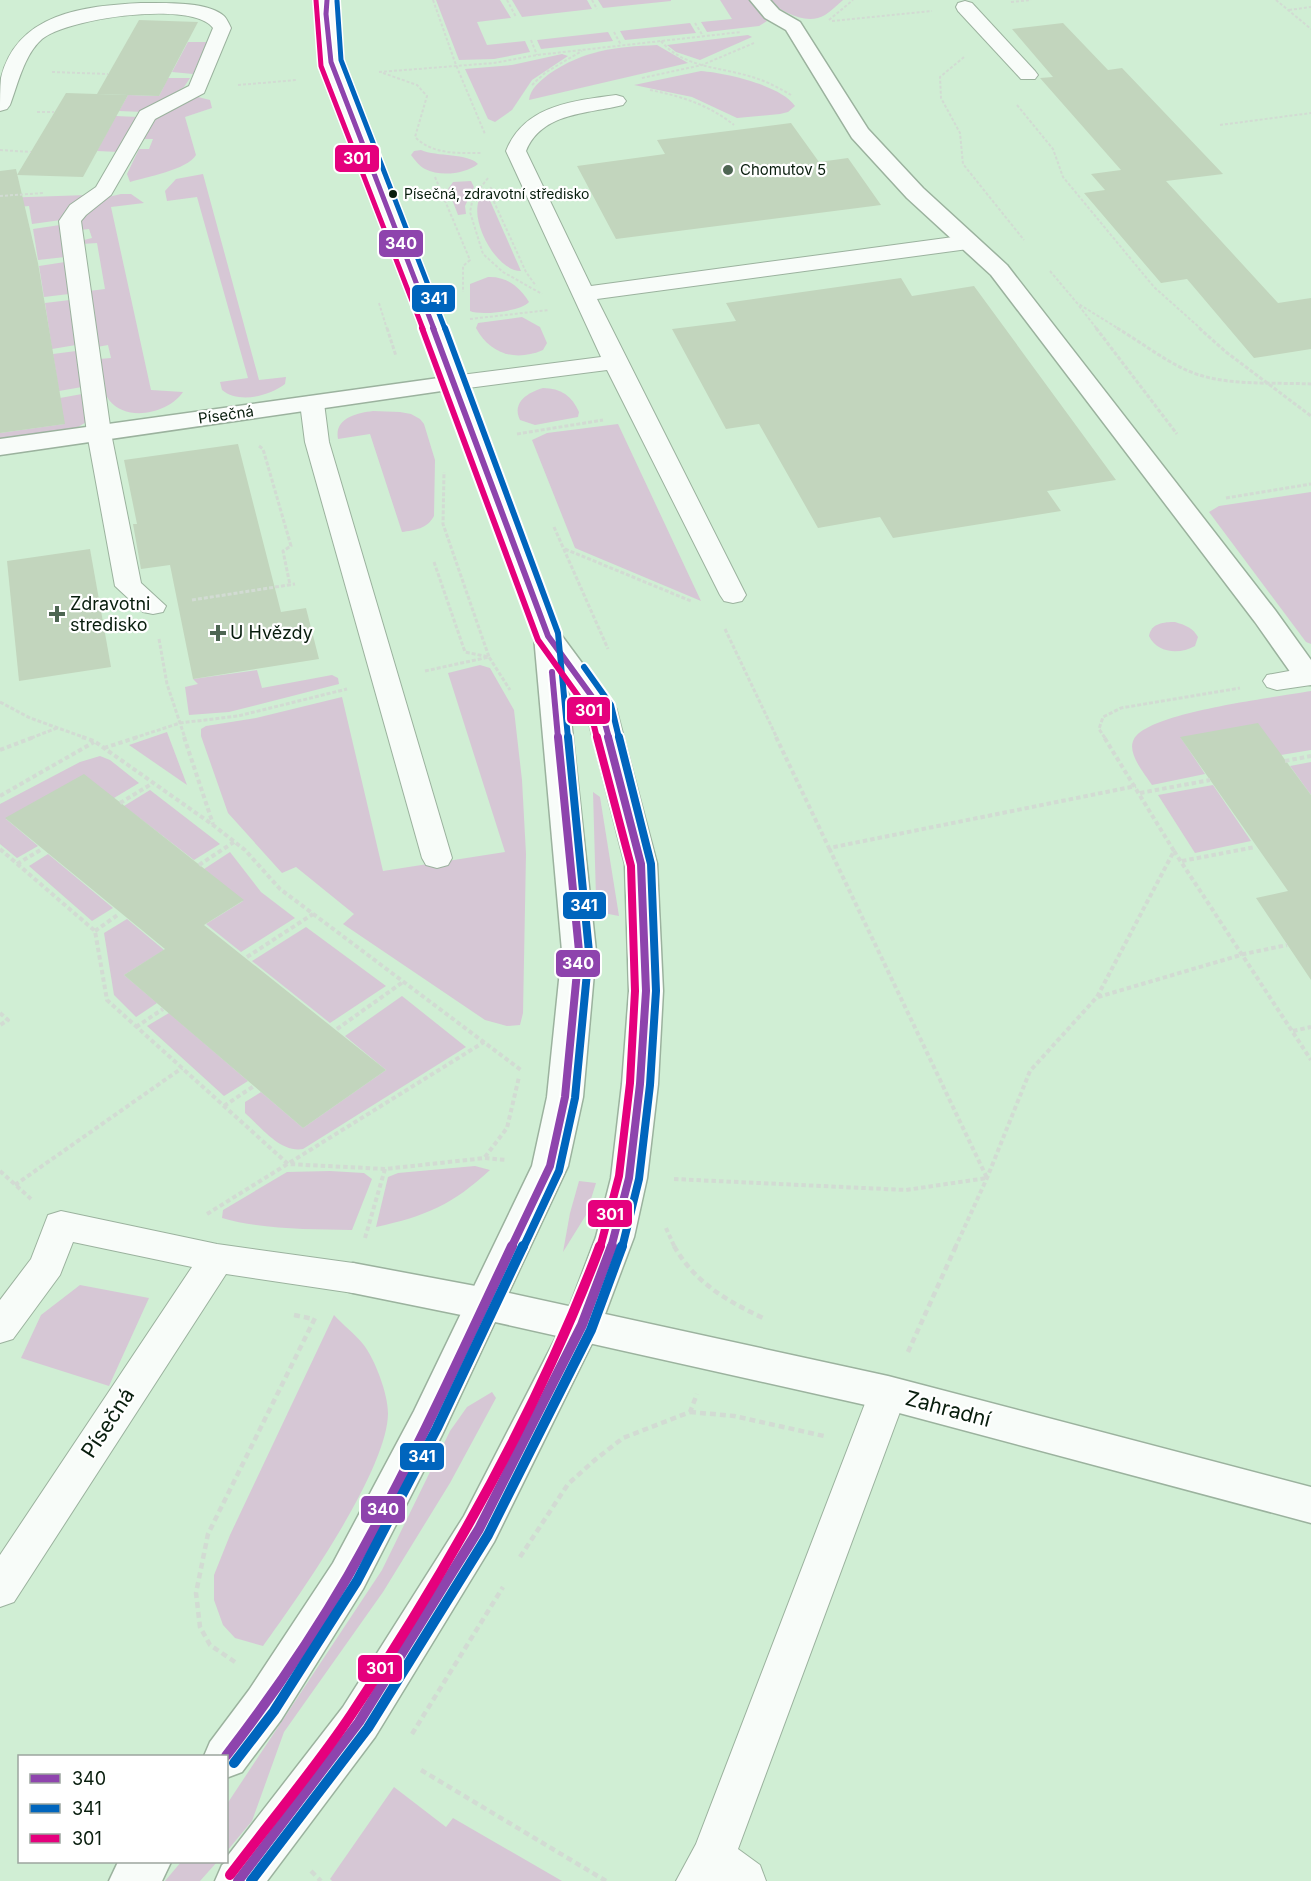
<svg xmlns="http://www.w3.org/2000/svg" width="1311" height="1881" viewBox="0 0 1311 1881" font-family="Inter,sans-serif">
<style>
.green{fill:#d6c7d5}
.building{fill:#c2d5bd}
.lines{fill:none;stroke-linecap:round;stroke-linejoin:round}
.lane-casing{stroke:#9bb29e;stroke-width:2}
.street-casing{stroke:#9bb29e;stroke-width:3}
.secondary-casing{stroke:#9bb29e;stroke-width:3}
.path-far3{stroke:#d2dbd3;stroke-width:2;stroke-dasharray:3 2;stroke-linecap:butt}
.path-far2{stroke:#d2dbd3;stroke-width:3;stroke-dasharray:4 2;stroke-linecap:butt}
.path-far1{stroke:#d2dbd3;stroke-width:4;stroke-dasharray:4.5 3;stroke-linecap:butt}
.path{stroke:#d2dbd3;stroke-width:4.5;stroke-dasharray:6 4;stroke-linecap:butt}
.lane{fill:#f8fcf9;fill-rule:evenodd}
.street{fill:#f8fcf9;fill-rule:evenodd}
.secondary{fill:#f8fcf9;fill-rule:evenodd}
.bus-1-far3-casing{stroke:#fff;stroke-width:8}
.bus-1-far2-casing{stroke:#fff;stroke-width:10}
.bus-1-far1-casing{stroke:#fff;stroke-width:12}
.bus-1-casing{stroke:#fff;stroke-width:14}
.bus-2-far3-casing{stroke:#fff;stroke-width:8}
.bus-2-far2-casing{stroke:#fff;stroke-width:10}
.bus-2-far1-casing{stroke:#fff;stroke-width:12}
.bus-2-casing{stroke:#fff;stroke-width:14}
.bus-3-far3-casing{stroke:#fff;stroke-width:8}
.bus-3-far2-casing{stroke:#fff;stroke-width:10}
.bus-3-far1-casing{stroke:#fff;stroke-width:12}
.bus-3-casing{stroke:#fff;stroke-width:14}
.bus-1-far3{stroke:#8e44ad;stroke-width:5}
.bus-1-far2{stroke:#8e44ad;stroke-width:6}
.bus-1-far1{stroke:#8e44ad;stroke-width:8}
.bus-1{stroke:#8e44ad;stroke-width:10}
.bus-2-far3{stroke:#0065bd;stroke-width:5}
.bus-2-far2{stroke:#0065bd;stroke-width:6}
.bus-2-far1{stroke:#0065bd;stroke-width:8}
.bus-2{stroke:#0065bd;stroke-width:10}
.bus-3-far3{stroke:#e5007d;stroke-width:5}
.bus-3-far2{stroke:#e5007d;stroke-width:6}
.bus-3-far1{stroke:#e5007d;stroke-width:8}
.bus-3{stroke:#e5007d;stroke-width:10}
.poi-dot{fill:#4e6653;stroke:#fff;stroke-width:2}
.bus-dot{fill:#081d0d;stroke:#fff;stroke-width:2}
.labels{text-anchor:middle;stroke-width:4.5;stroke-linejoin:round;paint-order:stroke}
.far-bus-label{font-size:14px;fill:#081d0d;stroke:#fff;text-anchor:start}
.far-poi-label{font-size:15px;fill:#081d0d;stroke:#fff;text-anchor:start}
.far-street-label{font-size:15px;fill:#081d0d;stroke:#fff}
.poi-label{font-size:18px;fill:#081d0d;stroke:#fff;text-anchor:start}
.near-street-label{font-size:21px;fill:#081d0d;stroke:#fff}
.line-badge{stroke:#fff;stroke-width:2}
.badge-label{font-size:16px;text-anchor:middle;font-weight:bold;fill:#fff}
</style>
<rect width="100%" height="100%" fill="#d0eed4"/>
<g class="green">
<polygon points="436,0 500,0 511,18 477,22 487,45 525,41 530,52 494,59 459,60"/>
<polygon points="512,0 587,0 592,9 522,17"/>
<polygon points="598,0 671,0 671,1 603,8"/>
<polygon points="720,0 749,0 767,21 759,26 707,32 701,22 732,19"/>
<path d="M768 0H843C837 5 831 11 825 15 807 26 782 12 768 0Z"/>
<polygon points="690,23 696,33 625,40 620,31"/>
<polygon points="608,32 613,41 541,49 537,40"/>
<polygon points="748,35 752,37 700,60 676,52 667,45"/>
<polygon points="188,42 207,42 193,74 172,72"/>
<path d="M657 45 688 63 529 100C530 89 540 81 549 74 584 50 615 47 657 45Z"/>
<polygon points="562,54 568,56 532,80 512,110 495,122 488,119 465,69 512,65"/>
<path d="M701 71C725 73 781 85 795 106L788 112 780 114 737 118 692 97 634 85Z"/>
<polygon points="168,78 190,78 184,87 143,112 119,111 128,95 159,96"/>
<path d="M194 96 210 100 212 108 185 117 196 155C187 170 146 177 130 182L127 174 139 149H149L153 139H144L157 117Z"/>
<polygon points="116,116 138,117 119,152 97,151"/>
<path d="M421 150C437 157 468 153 478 164 465 174 440 177 425 169 419 166 415 160 411 155L414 151Z"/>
<path d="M203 174 259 380 286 377 285 384C269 396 239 404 222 390L220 382 248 378 197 197 167 201 165 191 176 179Z"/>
<polygon points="471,181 474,187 465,206 466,214 458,215 448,189 453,182"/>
<path d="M483 193 488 196 521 271C496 272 464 214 483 193Z"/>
<path d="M121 194H131L144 203 111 207 151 390 183 392C169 413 127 423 109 400 100 388 100 373 99 359L111 358 108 345 97 347 89 291 105 289 97 243 82 244 80 241 92 238 89 229 80 230 82 219 108 197Z"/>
<polygon points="87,195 61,220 32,224 29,206 0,209 0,198"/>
<polygon points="60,225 65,257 38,260 33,229"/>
<polygon points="65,262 69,294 44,297 39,266"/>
<path d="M488 277C506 276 520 287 529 302 522 311 481 316 470 311V284Z"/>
<polygon points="70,300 76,345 52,349 45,303"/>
<path d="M522 317 540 327 547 343 543 350C515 362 490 354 476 328L478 323Z"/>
<polygon points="76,351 82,387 59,391 53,354"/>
<path d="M543 388C561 388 572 396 579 412L578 417 535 425 520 420C511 402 529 392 543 388Z"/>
<polygon points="82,394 88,421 73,430 0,439 0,433 64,424 60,398"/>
<path d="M373 411 400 412 411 414 420 419 424 424 435 460 434 516C427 529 415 530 402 532L370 434 338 439C334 418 357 413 373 411Z"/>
<polygon points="618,424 701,601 575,548 532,440 547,433"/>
<polygon points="1311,492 1311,644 1306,642 1209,512 1219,506"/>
<path d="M1175 622C1185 625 1193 628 1198 637L1195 646C1179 655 1157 653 1149 636 1151 623 1164 622 1175 622Z"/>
<polygon points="480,665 490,668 514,710 522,780 526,854 523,1013 520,1025 507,1026 485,1020 343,924 354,914 296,867 282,873 228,813 201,736 201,729 206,726 256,718 342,697 383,871 505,852 448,673"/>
<polygon points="257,670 262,688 332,675 338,678 339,684 229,712 189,715 185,687 198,684 193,679"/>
<path d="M1311 691V750L1281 755 1181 738 1205 774 1152 785C1145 774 1126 753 1134 739 1148 712 1278 697 1311 691Z"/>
<polygon points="167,732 187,785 129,745"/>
<polygon points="100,756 110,760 139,783 114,798 6,819 38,846 17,858 0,844 0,804 80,762"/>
<polygon points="1311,762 1311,795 1290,766"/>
<polygon points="1213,785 1251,841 1195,853 1158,795"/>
<polygon points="150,790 220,844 194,860 124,806"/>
<polygon points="593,792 600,797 619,916 598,912 596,898"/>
<polygon points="230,852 261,892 295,918 241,952 206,924 243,901 204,869"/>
<polygon points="48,854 113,908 92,921 29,866"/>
<polygon points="127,919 164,950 124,975 157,1003 136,1017 114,995 104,933"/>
<polygon points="306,927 386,986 330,1023 252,961"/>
<path d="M402 996 466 1047 303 1149C280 1153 261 1127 245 1113V1102L261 1092 303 1128 386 1070 345 1036Z"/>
<polygon points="169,1013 248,1081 224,1096 147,1026"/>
<path d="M475 1166 490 1170C452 1205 426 1216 376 1227L388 1177 398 1173Z"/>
<path d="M330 1171 364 1173 372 1179 352 1230C309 1229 264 1230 222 1218L223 1210 287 1172Z"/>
<polygon points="579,1181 596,1183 586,1215 563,1252 570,1213"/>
<polygon points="80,1285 149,1298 109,1386 21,1358 41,1315"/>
<path d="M334 1315C343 1325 355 1334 363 1344 375 1359 388 1394 388 1413 388 1470 298 1598 263 1646L235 1638 223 1625 214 1600V1575L230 1535Z"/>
<polygon points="492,1392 496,1398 450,1483 383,1592 284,1732 252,1821 227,1851 227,1804 382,1570 450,1431 467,1407"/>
<polygon points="394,1787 446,1827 453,1818 562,1881 332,1881 330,1879"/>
<polygon points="181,1862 217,1862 200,1881 165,1881"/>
</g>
<g class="building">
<polygon points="139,20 198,22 159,96 97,94"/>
<polygon points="1063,23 1108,70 1122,68 1223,174 1166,181 1278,303 1311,298 1311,349 1254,358 1187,279 1161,283 1084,193 1105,190 1091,174 1121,170 1040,78 1053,77 1012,29"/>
<polygon points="66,93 128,95 83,177 17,175"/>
<polygon points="791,123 819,162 848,158 881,205 616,239 577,166 665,154 657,140"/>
<polygon points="16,169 38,263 65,424 0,433 0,171"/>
<polygon points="901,278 912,296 974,286 1116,480 1047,491 1061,511 893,538 880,517 818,528 759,424 726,429 672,329 736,321 726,303"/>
<polygon points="238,444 281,612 306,608 319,659 193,679 170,565 141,569 133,524 137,524 124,460"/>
<polygon points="90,549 111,667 19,681 7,561"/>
<polygon points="1258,723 1311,795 1311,980 1256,898 1288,891 1180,737"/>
<polygon points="84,774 244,900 204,925 386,1070 303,1128 124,975 165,949 5,818"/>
</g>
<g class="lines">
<defs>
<g id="lane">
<polygon points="965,1 972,3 1035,71 1038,75 1035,79 1021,79 958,11 956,7 958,3"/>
<path d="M141 3C162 3 208 1 224 16 227 19 229 24 231 28L204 93 155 119 111 195 86 215 81 221 111 433 141 583 166 606 163 612 153 614 143 612 115 586 87 433 59 221 70 205 96 187 140 111 189 86 213 28C194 0 67 18 42 39 24 55 18 84 10 105L7 109 0 111C0 101 0 88 1 78 17 13 84 6 141 3Z"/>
<path d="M616 95 623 97 626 101 623 105C588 114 542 112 526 151L591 286 968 235 976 237 979 242 976 247 968 249 597 299 746 595 742 601 733 603 724 601 720 595 607 370 453 390 445 388 441 383 445 378 453 376 601 357 506 151C524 105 573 101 616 95Z"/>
<polygon points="312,396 321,398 324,403 329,442 452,858 448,865 437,868 426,865 422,858 305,442 300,403 303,398"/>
<polygon points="1311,667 1311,685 1277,690 1267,687 1263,681 1267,675"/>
<polygon points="61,1211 217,1244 353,1263 366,1268 371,1278 366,1288 353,1293 226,1274 14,1602 0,1607 0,1555 192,1267 73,1242 60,1275 13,1339 0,1343 0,1300 31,1259 48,1215"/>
<polygon points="888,1377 901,1382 907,1393 738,1849 760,1865 766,1881 676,1881 696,1844 869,1393 875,1382"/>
</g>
<g id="street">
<polygon points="750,0 770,0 779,10 800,22 868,129 923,188 1007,265 1275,610 1311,660 1311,685 1298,683 1255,622 991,275 907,198 852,138 786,30 765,18"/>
<polygon points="453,376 462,378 465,383 462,388 0,455 0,439"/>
<polygon points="353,1263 486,1288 888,1376 1311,1487 1311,1523 888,1410 486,1320 353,1293 340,1289 334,1278 340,1267"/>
</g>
<g id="secondary">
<polygon points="317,0 337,0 336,14 341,62 489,438 562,636 616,709 657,864 663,991 658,1084 647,1178 634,1237 601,1325 494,1542 375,1737 267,1881 215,1881 222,1865 226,1862 226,1858 343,1707 464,1516 563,1324 596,1237 611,1178 622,1084 629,991 625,864 586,710 567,684 596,951 583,1097 568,1166 442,1435 363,1589 281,1720 242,1772 226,1778 226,1756 204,1756 210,1742 249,1690 333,1563 414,1411 532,1166 547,1097 562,951 534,636 463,438 321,62 316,14"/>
<polygon points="118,1862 171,1862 162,1881 109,1881"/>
</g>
</defs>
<use href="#lane" class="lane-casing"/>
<use href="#street" class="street-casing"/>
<use href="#secondary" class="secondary-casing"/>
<g class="path-far3">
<polyline points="433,0 456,65 485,134"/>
<polyline points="507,0 516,17"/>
<polyline points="592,0 597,9"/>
<polyline points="1276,0 1311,29"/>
<polyline points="1011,2 1031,0"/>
<polyline points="1289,10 1311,7"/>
<polyline points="829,20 853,0"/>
<polyline points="832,21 932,11"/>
<polyline points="695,23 703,36"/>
<polyline points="614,32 621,45"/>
<polyline points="531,40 537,55"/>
<path d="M661 41C683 68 721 67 752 77 766 81 779 88 791 95"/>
<polyline points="964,57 940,77 941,98 960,133 963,164 1024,240"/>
<polyline points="52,72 108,74"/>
<polyline points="379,72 494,63 537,55 741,32"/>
<path d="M383 73 417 85 427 96 415 137C433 155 458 153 482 153"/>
<polyline points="642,78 702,65 754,43"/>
<polyline points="238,85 297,80"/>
<polyline points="532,85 546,72 582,51"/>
<path d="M650 90C681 96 709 105 734 125"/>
<polyline points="1017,105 1053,149 1063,177 1154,287 1201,329"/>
<polyline points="37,112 54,112"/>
<polyline points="1220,125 1311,113"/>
<polyline points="0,150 31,152"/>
<polyline points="435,177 470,260 463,266 463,292"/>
<polyline points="488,178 473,197 470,212 483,254 503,272 542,294"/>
<polyline points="491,187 490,193 526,272 536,286"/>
<polyline points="0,196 44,193"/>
<polyline points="1050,271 1077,303 1119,329"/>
<polyline points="379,303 387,329"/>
<polyline points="1079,306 1097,329"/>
<polyline points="470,319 549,310"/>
</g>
<g class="path-far2">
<polyline points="387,328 396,356"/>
<polyline points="1096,328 1177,434"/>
<path d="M1117 328C1139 341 1161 358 1184 369 1221 387 1270 382 1311 384"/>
<polyline points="1199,328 1226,352 1311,416"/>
<polyline points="517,434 603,420"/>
<polyline points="259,446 263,449 291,546 283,551 290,585"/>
<polyline points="1226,498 1311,484"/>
<polyline points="554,527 608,649"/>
<polyline points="565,549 691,601"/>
<polyline points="434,562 465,652 489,657 510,690"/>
<polyline points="192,600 295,584"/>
<polyline points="725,629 777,738"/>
<polyline points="159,639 167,684 185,738"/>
<polyline points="425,671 489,657 443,524 444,472"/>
<polyline points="0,702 30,718 86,738"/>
<polyline points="31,738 57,728"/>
<polyline points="134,738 180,723 238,716 347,689"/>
<polyline points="1105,738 1099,729 1103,717 1121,708 1240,688"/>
</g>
<g class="path-far1">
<polyline points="82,737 94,741 213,825 245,850 280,889 521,1070"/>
<polyline points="184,737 213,824"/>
<polyline points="776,737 829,848 1136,786"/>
<polyline points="104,748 138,737"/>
<polyline points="0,750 34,737"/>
<polyline points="1285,761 1311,756"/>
<polyline points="1140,793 1210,780"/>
<polyline points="0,796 94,742"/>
<polyline points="120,803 153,783"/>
<polyline points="0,849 95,931 107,1000 288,1164 385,1169 485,1158 506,1160"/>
<polyline points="1174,851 1311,1060"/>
<polyline points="1182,861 1255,847"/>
<polyline points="17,864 42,849"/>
<polyline points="199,865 234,842"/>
<polyline points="95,931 119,914"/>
<polyline points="247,957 313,914"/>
<polyline points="1098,997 1244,954 1287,945"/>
<polyline points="0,1013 8,1020 0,1025"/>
<polyline points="136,1027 163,1009"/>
<polyline points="337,1029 403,982"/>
<polyline points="1293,1031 1311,1027"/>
<polyline points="224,1106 254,1086"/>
<polyline points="485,1157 507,1128 519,1077"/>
<polyline points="0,1171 31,1199"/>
<polyline points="674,1179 906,1190 987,1178 829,848"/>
<polyline points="15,1185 182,1068"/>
<polyline points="207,1214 484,1042"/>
<polyline points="666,1228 675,1248"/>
<polyline points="365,1238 385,1169"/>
<polyline points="955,1248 987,1178 1030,1071 1097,997 1174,851 1104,737"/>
</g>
<g class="path">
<path d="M674 1246C695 1283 727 1301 765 1319"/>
<polyline points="294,1315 313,1319"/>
<polyline points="908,1352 956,1246"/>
<polyline points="690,1412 734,1416 824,1436"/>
<polyline points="520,1557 568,1484 596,1459 623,1438 690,1412 697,1394"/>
<polyline points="235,1662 210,1645 200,1627 196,1593 208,1534 316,1316"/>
<polyline points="412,1734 503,1587"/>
<polyline points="421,1770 606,1881"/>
<polyline points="311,1871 321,1881"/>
</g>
<use href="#lane" class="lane"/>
<use href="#street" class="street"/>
<use href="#secondary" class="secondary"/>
<defs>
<polyline id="bus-1-far3" points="327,0 326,14 331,62 434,329"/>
<g id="bus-1-far2">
<polyline points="433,328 548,636 601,709 609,738"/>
<polyline points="552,672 558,738"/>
</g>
<g id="bus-1-far1">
<polyline points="608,737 641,864 646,991 640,1084 629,1178 611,1248"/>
<polyline points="511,1248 550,1166 565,1097 579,951 558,737"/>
</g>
<g id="bus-1">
<path d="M226 1756C270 1699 312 1638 348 1576 409 1469 460 1357 512 1246"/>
<polyline points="238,1881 359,1722 479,1529 582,1325 612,1246"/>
</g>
<polyline id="bus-2-far3" points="337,1 341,60 445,329"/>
<g id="bus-2-far2">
<polyline points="445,328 558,633 568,738"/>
<polyline points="584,667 611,705 619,738"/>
</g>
<g id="bus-2-far1">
<polyline points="619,737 651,864 656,991 650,1085 639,1179 622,1248"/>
<polyline points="523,1248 559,1171 575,1098 589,952 568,737"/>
</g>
<g id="bus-2">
<polyline points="234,1763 274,1711 357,1581 437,1428 523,1246"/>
<polyline points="251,1881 368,1728 488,1535 591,1330 622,1246"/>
</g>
<polyline id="bus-3-far3" points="316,0 321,66 423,329"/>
<polyline id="bus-3-far2" points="422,328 538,640 591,714 597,738"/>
<polyline id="bus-3-far1" points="597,737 631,866 635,991 630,1083 619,1176 600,1248"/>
<path id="bus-3" d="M230 1875C270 1822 314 1770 351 1715 449 1568 538 1411 600 1246"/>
</defs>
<use href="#bus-1-far3" class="bus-1-far3-casing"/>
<use href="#bus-1-far2" class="bus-1-far2-casing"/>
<use href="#bus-1-far1" class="bus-1-far1-casing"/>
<use href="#bus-1" class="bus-1-casing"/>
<use href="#bus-2-far3" class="bus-2-far3-casing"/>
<use href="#bus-2-far2" class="bus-2-far2-casing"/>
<use href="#bus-2-far1" class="bus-2-far1-casing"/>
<use href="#bus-2" class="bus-2-casing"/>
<use href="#bus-3-far3" class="bus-3-far3-casing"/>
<use href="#bus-3-far2" class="bus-3-far2-casing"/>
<use href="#bus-3-far1" class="bus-3-far1-casing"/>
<use href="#bus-3" class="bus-3-casing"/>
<use href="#bus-1-far3" class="bus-1-far3"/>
<use href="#bus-1-far2" class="bus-1-far2"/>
<use href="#bus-1-far1" class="bus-1-far1"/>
<use href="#bus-1" class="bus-1"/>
<use href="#bus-2-far3" class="bus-2-far3"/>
<use href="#bus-2-far2" class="bus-2-far2"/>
<use href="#bus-2-far1" class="bus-2-far1"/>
<use href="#bus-2" class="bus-2"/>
<use href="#bus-3-far3" class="bus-3-far3"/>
<use href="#bus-3-far2" class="bus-3-far2"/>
<use href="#bus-3-far1" class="bus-3-far1"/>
<use href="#bus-3" class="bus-3"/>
</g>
<g class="poi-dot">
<circle cx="728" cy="170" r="6"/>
<path d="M54 605h6v6h6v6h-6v6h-6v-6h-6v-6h6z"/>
<path d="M215 624h6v6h6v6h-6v6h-6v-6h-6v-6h6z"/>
</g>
<circle class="bus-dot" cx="393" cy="194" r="5"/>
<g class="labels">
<g class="far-bus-label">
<text x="404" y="199">Písečná, zdravotní středisko</text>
</g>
<g class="far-poi-label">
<text x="740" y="175">Chomutov 5</text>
</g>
<g class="far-street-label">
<text transform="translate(226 415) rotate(-8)" y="5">Písečná</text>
</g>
<g class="poi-label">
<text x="70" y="610">Zdravotni<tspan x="70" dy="21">stredisko</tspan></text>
<text x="230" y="639">U Hvězdy</text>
</g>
<g class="near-street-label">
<text transform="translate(948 1409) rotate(15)" y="7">Zahradní</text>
<text transform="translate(108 1423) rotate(-57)" y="7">Písečná</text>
</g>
</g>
<g class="line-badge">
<rect x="334" y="144" width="46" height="29" rx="6" fill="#e5007d"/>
<rect x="378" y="229" width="46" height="29" rx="6" fill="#8e44ad"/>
<rect x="411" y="284" width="45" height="29" rx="6" fill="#0065bd"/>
<rect x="566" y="696" width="45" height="29" rx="6" fill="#e5007d"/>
<rect x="562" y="891" width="45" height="29" rx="6" fill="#0065bd"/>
<rect x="555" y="949" width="46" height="29" rx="6" fill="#8e44ad"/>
<rect x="587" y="1199" width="46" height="29" rx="6" fill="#e5007d"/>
<rect x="399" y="1442" width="46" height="29" rx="6" fill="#0065bd"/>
<rect x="360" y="1495" width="46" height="29" rx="6" fill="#8e44ad"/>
<rect x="357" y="1654" width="46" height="29" rx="6" fill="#e5007d"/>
</g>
<g class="badge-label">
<text x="357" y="164">301</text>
<text x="401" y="249">340</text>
<text x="434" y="304">341</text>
<text x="589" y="716">301</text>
<text x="584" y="911">341</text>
<text x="578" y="969">340</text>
<text x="610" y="1220">301</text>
<text x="422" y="1462">341</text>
<text x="383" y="1515">340</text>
<text x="380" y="1674">301</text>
</g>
<rect x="18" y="1755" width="210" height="108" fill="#ffffff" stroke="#9ca59e" stroke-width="1.5"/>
<rect x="30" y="1774" width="30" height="9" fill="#8e44ad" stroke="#9ca59e" stroke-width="1.5"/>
<text x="72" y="1785" font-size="18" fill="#081d0d">340</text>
<rect x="30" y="1804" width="30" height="9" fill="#0065bd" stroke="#9ca59e" stroke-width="1.5"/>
<text x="72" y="1815" font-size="18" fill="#081d0d">341</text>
<rect x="30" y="1834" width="30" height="9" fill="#e5007d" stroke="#9ca59e" stroke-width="1.5"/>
<text x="72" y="1845" font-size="18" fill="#081d0d">301</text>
</svg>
